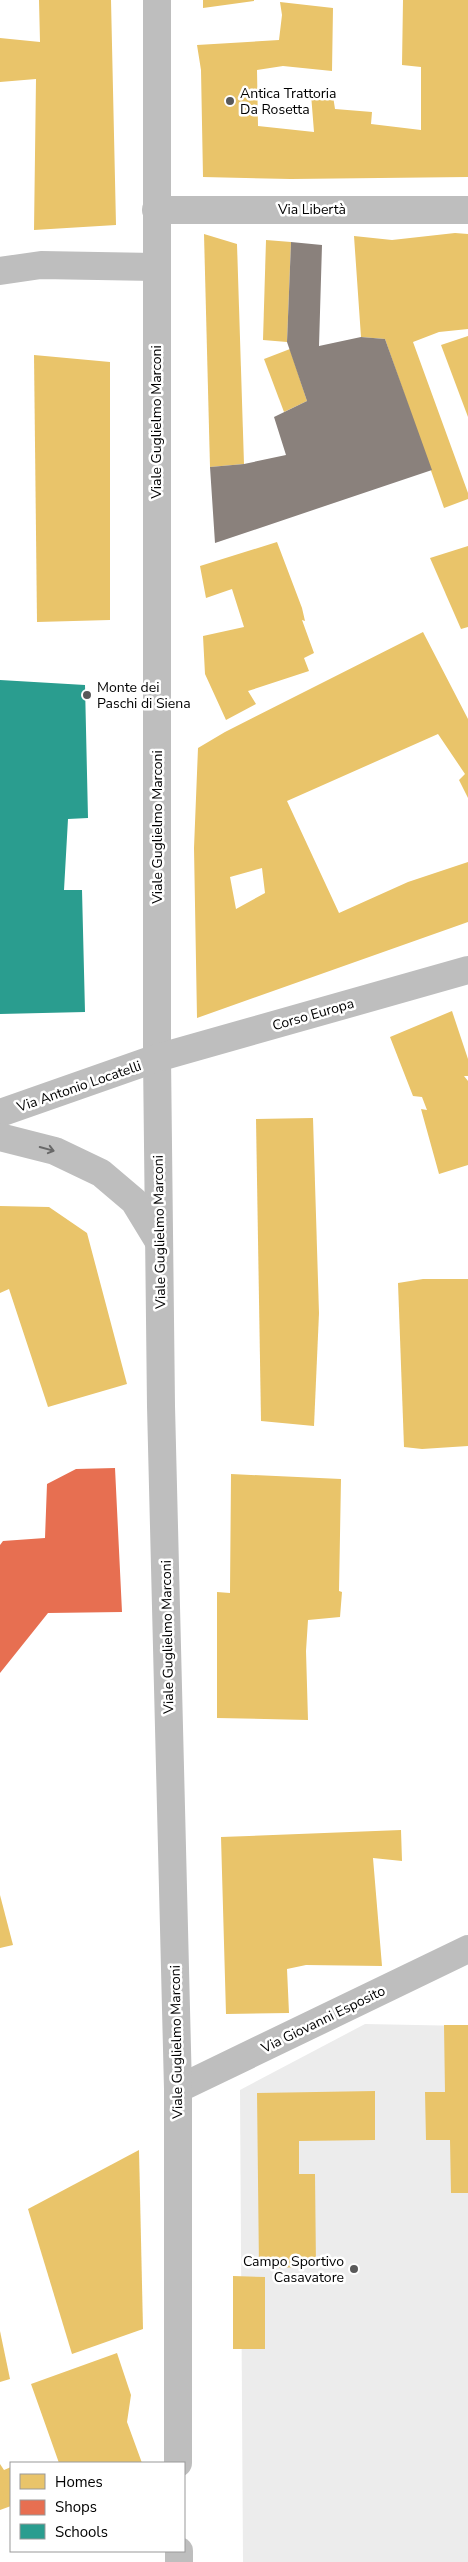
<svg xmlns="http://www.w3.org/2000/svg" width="468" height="2562" viewBox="0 0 468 2562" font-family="'Nunito Sans',sans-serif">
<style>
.green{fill:#ececec}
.homes{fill:#e9c46a;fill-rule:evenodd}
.shops{fill:#e76f51}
.schools{fill:#2a9d8f}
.industry{fill:#8a817c}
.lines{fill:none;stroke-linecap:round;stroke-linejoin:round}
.minor{stroke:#bebebe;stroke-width:28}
.tertiary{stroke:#bebebe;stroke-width:28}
.oneway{stroke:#686868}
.poi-dot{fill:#595959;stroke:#fff;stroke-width:2}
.labels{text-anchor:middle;stroke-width:5;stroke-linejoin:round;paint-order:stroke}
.poi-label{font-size:14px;fill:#000;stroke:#fff;text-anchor:start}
.street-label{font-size:14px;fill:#000;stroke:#fff}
</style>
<rect width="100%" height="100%" fill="#fff"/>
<polygon class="green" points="365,2024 468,2026 468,2562 243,2562 240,2090"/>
<g class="homes">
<polygon points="39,0 111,0 116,225 34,230 36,79 0,82 0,38 40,42"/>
<polygon points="203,0 254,0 254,1 203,8"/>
<polygon points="403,0 468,0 468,177 291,179 203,177 201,70 197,45 279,40 282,15 280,2 333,8 332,71 283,66 257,70 258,126 314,132 311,94 333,96 335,109 372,112 371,124 421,130 421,67 402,65"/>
<polygon points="455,233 468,234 468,329 439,332 413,342 468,493 468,499 444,508 385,339 361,337 354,236 392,240"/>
<polygon points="204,234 237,244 244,464 210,467"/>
<polygon points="266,240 291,242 287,342 263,340"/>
<polygon points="468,336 468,417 441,345"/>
<polygon points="290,349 307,401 284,412 264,359"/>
<polygon points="34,355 110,362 110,620 37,622"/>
<polygon points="277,542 302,608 305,621 302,620 314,653 304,658 309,671 248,691 256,704 226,720 205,674 203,636 244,627 232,589 206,598 200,566"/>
<polygon points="468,546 468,627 461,629 430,558"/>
<path d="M423 632 468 719V798L459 780 465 774 438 734 287 801 339 913 408 882 468 862V922L197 1018 194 848 198 748 225 732ZM262 868 265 893 236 909 230 877Z"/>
<polygon points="452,1011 468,1059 468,1076 464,1076 468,1081 468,1165 439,1174 421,1109 427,1110 422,1097 413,1096 390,1037"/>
<polygon points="313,1118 319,1313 314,1426 261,1421 256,1119"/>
<polygon points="0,1206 49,1207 87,1233 127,1384 48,1407 9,1289 0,1293"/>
<polygon points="423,1279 468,1279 468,1446 422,1449 404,1447 398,1283"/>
<polygon points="231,1474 341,1479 339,1591 342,1592 340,1617 308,1620 306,1651 308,1720 217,1718 217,1592 230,1593"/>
<polygon points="401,1830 402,1861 373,1858 382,1966 306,1965 287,1969 289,2013 226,2014 221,1837"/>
<polygon points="0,1895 13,1945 0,1948"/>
<polygon points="444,2025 468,2025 468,2193 451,2193 450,2140 426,2140 425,2092 445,2092"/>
<polygon points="375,2091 375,2140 299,2141 299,2174 315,2174 316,2267 259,2268 257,2093"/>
<polygon points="139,2150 143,2329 72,2354 28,2209"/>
<polygon points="233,2276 265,2277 265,2349 233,2349"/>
<polygon points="0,2331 10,2379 0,2382"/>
<polygon points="117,2353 131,2395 127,2422 142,2463 59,2463 31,2384"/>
<polygon points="0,2464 4,2470 11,2467 11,2506 0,2510"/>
</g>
<polygon class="shops" points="115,1468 122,1612 48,1613 0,1673 0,1545 3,1541 45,1538 47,1484 76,1469"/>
<polygon class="schools" points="0,680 85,685 88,818 68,819 64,890 82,890 85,1012 0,1014"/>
<polygon class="industry" points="291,242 322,245 319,346 361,337 385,339 432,470 215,543 210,467 244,464 286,455 274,417 307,401 287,342"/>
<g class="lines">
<g class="minor">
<polyline points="156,210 468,210"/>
<polyline points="0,271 41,265 155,267"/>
<polyline points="178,2089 468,1949"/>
</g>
<g class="tertiary">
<polyline points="157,0 157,1058 161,1406 178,2089 178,2463"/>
<polyline points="0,1113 157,1058 468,970"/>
<polyline points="0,1137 55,1151 101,1173 134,1201 159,1242"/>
<polyline points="179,2551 179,2562"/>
</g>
</g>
<defs><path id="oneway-shaft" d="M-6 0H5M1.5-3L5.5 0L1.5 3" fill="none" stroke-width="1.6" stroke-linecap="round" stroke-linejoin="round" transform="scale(1.25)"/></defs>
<use class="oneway" href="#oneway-shaft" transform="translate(47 1149) rotate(15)"/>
<g class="poi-dot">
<circle cx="230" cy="101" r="5"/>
<circle cx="87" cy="695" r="5"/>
<circle cx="354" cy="2269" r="5"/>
</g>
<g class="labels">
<g class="poi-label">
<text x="240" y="98">Antica Trattoria<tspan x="240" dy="16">Da Rosetta</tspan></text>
<text x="97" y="692">Monte dei<tspan x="97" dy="16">Paschi di Siena</tspan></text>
<text x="344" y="2266" text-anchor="end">Campo Sportivo<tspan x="344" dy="16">Casavatore</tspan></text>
</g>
<g class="street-label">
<text x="312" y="214">Via Libertà</text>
<text transform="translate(156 422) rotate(-90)" y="5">Viale Guglielmo Marconi</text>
<text transform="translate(157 827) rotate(-90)" y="5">Viale Guglielmo Marconi</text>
<text transform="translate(313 1014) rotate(-16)" y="5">Corso Europa</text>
<text transform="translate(79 1086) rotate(-19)" y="5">Via Antonio Locatelli</text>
<text transform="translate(159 1232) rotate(-91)" y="5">Viale Guglielmo Marconi</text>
<text transform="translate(167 1637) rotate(-91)" y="5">Viale Guglielmo Marconi</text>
<text transform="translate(323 2019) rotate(-26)" y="5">Via Giovanni Esposito</text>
<text transform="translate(176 2042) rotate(-91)" y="5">Viale Guglielmo Marconi</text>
</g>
</g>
<rect x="10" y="2462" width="175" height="90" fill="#ffffff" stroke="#999999"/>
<rect x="20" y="2474" width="25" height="15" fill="#e9c46a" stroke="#999999"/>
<text x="55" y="2487" font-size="15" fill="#000000">Homes</text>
<rect x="20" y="2500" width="25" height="15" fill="#e76f51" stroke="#999999"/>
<text x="55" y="2512" font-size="15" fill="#000000">Shops</text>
<rect x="20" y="2524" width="25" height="15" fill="#2a9d8f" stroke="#999999"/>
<text x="55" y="2537" font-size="15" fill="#000000">Schools</text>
</svg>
